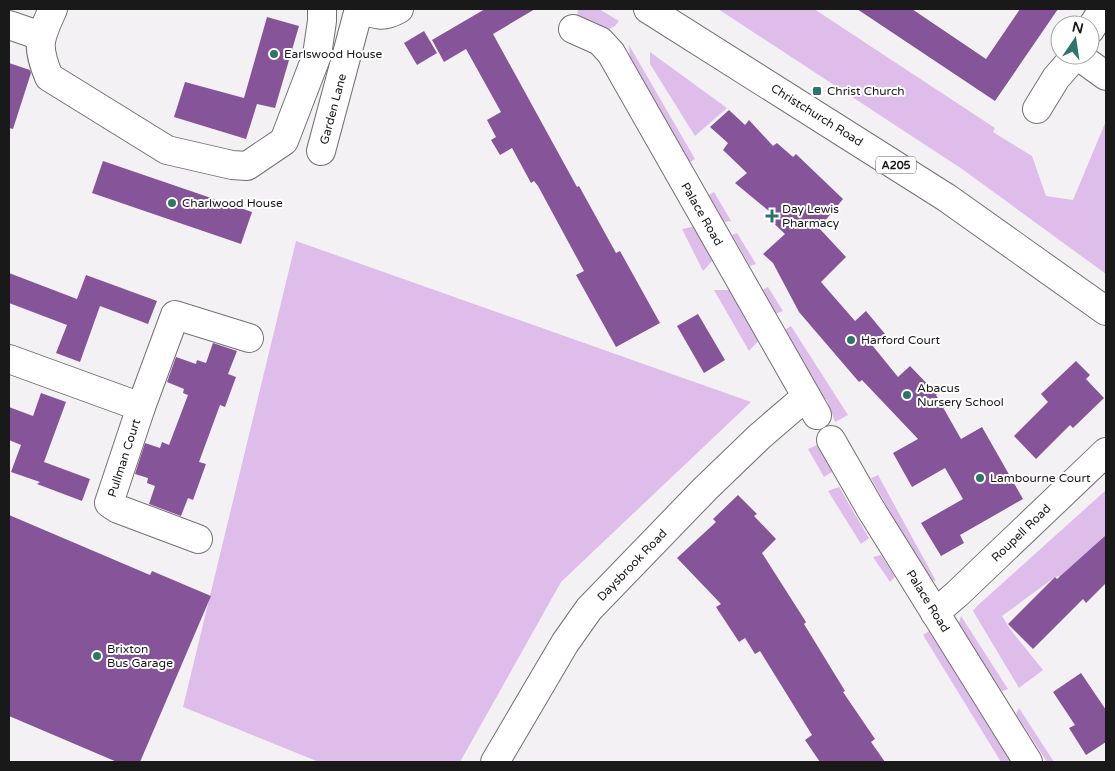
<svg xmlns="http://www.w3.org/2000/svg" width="1115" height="771" viewBox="0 0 1115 771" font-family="'Varela Round',sans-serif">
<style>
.green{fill:#debdea}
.building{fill:#865498}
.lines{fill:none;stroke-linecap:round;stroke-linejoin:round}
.minor-casing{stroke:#737174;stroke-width:30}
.highway-casing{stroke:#737174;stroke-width:30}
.minor{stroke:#fff;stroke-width:28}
.highway{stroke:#fff;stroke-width:28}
.poi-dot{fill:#2d746b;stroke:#fff;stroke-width:2}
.labels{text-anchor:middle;stroke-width:4;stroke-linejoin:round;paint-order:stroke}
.shield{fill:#fff;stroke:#5f5e5f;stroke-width:1}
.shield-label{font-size:11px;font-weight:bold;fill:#1a191a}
.poi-label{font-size:12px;fill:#1a191a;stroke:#fff;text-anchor:start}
.street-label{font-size:12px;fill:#1a191a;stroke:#fff}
</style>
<rect width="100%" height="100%" fill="#f4f1f5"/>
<g class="green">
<polygon points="578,9 599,9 619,21 615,26 603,32 577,21"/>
<polygon points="718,9 814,9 995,128 993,132 1032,156 1046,196 1073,200 1106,121 1106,274 962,169"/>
<polygon points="629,45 695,159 687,164 630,64"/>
<polygon points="650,52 727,108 695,136 650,64"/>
<polygon points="714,192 731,221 724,222 709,195"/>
<polygon points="696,226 713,260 703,271 682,229"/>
<polygon points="737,233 756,264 750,266 732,235"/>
<polygon points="296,241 751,402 561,582 460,762 319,762 183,707"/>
<polygon points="768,287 783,311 773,315 759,292"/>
<polygon points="714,290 730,290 759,340 749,351"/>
<polygon points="791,326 848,415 835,422 827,400 814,390 781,332"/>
<polygon points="819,444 832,468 832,472 824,477 808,449"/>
<polygon points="878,475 936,581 928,580 871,478"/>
<polygon points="839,487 869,538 861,544 828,491"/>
<polygon points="1106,490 1106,535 1061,576 1055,577 1002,616 1010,629 1043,670 1019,688 973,611 977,606"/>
<polygon points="881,555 895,577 890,582 873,557"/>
<polygon points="961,616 1008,689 1002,691 958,626"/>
<polygon points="929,631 1011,762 1001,762 923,635"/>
<polygon points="1019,708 1054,762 1047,762 1016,714"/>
</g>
<g class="building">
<polygon points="485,9 535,9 493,34 577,187 579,186 616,253 620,251 660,323 616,347 576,275 584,271 538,186 534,181 531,183 512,148 500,155 491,140 496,137 487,120 501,112 466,49 444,62 432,40"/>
<polygon points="857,9 912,9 986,59 1020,9 1058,9 995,101"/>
<polygon points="267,17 299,26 275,108 257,104 246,139 174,117 185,82 244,98"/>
<polygon points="424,31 437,53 417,65 404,43"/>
<polygon points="9,63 30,70 31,73 13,129 9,128"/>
<polygon points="729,110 745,125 749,120 773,146 777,143 793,157 796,154 843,199 819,228 846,257 821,282 855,321 866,311 885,334 872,345 898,377 910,366 937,394 936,395 961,439 982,427 1023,499 960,535 964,543 941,556 921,523 963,499 945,468 912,487 893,453 918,439 862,380 859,382 799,312 773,263 763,254 785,234 766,216 770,212 735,183 747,173 723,150 728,143 710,127"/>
<polygon points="103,161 252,212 241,244 92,193"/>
<polygon points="9,273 77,299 86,275 157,301 148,324 100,306 80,362 56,353 67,325 9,303"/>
<polygon points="698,314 725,360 704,373 677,326"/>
<polygon points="213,343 237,351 228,374 236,377 225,407 220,405 199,462 206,464 193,500 188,498 181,516 149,504 155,486 147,483 148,478 135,474 145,443 160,448 162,442 169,445 188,395 183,393 184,389 167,382 176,357 196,364 197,360 206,363"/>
<polygon points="1076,361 1090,375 1086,379 1104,398 1073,428 1070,425 1036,459 1014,436 1048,402 1041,394"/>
<polygon points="41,393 66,402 44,462 90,479 82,501 37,484 40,482 11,472 21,445 9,440 9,407 33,416"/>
<polygon points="738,495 757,514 754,516 776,539 762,553 806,622 804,624 845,691 843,692 875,739 871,742 885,762 820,762 805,740 812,735 760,651 755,654 745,638 739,642 716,607 721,604 677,558 716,522 713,519"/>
<polygon points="9,515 150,575 152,571 211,596 140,762 117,762 9,716"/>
<polygon points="1106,535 1106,583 1086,603 1083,599 1033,649 1008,624 1055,577 1057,579"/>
<polygon points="1081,673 1106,710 1106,742 1086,755 1069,728 1075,725 1053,692"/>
</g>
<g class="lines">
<defs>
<g id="minor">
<path d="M53 9C39 40 36 45 49 77L167 150 232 165 247 166 284 141 317 55 322 21V9"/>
<path d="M360 9C377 15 383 18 399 9"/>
<polyline points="9,25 41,36"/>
<polyline points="573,29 600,41 611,53 817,415"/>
<polyline points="1090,30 1103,9"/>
<polyline points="1077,55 1106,76"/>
<polyline points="1037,109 1056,78 1076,55"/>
<polyline points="321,151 359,9"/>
<polyline points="9,359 141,407"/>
<polyline points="831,440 870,508 1028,762"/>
<polyline points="198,539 118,509 109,503 141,407 175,315 249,338"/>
<polyline points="935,613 957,594 1106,452"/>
<polyline points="495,762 565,643 589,609 705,489 759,437 795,406 807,398"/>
</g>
<polyline id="highway" points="648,9 947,198 1106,311"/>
</defs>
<use href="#minor" class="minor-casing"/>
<use href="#highway" class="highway-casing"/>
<use href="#minor" class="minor"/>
<use href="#highway" class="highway"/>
</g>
<g class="poi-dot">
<circle cx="274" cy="54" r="5"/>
<rect x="812" y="86" width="10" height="10" rx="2.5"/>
<circle cx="172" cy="203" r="5"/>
<path d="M769.5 208.5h5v5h5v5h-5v5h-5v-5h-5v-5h5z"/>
<circle cx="851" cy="340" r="5"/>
<circle cx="907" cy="395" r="5"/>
<circle cx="980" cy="478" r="5"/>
<circle cx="97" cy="656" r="5"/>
</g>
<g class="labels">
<rect class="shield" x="876" y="156.5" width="40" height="17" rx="4"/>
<g class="shield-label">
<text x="896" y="169">A205</text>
</g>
<g class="poi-label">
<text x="284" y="58">Earlswood House</text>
<text x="827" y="95">Christ Church</text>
<text x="182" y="207">Charlwood House</text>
<text x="782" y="213">Day Lewis<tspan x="782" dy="14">Pharmacy</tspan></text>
<text x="861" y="344">Harford Court</text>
<text x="917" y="392">Abacus<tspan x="917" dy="14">Nursery School</tspan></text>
<text x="990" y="482">Lambourne Court</text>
<text x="107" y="653">Brixton<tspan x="107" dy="14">Bus Garage</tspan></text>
</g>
<g class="street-label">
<text transform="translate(333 109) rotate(-75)" y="4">Garden Lane</text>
<text transform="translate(817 115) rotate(32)" y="4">Christchurch Road</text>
<text transform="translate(702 214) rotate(60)" y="4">Palace Road</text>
<text transform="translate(124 458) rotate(-72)" y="4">Pullman Court</text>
<text transform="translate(1021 533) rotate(-44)" y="4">Roupell Road</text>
<text transform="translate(632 565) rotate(-46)" y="4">Daysbrook Road</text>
<text transform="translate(928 601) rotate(58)" y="4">Palace Road</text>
</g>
</g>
<rect width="1115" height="771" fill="none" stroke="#1a191a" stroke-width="20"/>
<g transform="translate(1075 40) rotate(13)"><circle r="24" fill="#ffffff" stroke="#a3a3a3"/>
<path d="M0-4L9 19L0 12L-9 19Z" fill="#2d746b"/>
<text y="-8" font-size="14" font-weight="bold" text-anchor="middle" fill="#1a191a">N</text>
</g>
</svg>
